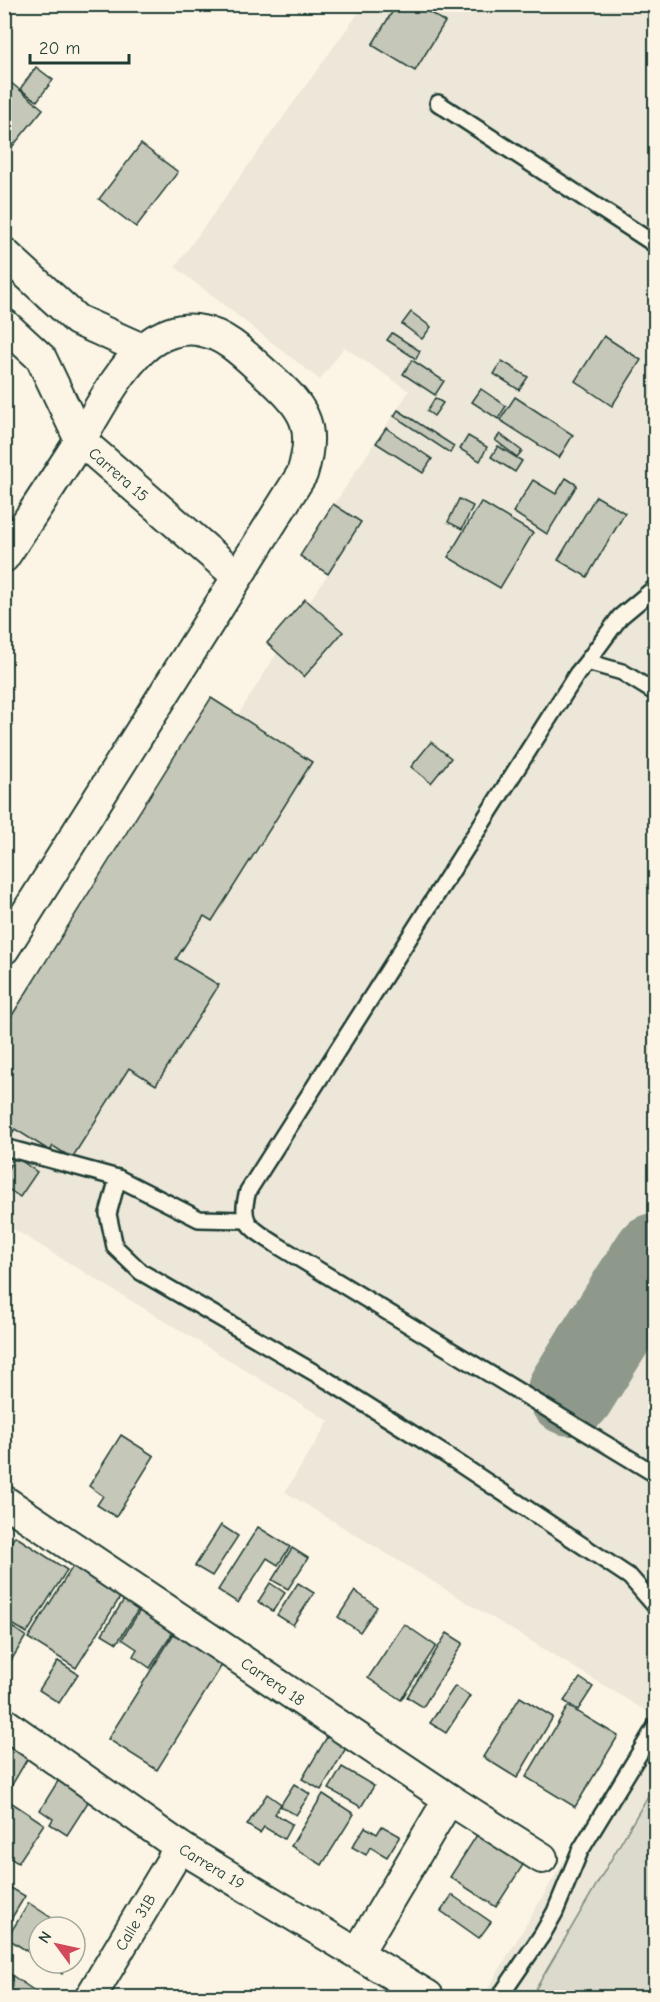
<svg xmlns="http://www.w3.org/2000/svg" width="660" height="2002" viewBox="0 0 660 2002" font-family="'Comic Neue',sans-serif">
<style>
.built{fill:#ece7d8}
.green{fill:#dcdacc;stroke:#7e8c80;stroke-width:1.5}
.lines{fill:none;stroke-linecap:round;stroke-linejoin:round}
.taxiway{stroke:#8e998c;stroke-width:88}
.building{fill:#c5c7b9;stroke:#1f3d34;stroke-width:1.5}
.lane-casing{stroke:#1f3d34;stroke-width:20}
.street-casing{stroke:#1f3d34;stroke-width:34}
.lane{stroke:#fcf5e5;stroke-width:15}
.street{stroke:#fcf5e5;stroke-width:30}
.labels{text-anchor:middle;stroke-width:4.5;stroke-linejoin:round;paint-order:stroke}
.street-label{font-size:16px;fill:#1f3d34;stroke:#fcf5e5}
</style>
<rect width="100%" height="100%" fill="#fcf5e5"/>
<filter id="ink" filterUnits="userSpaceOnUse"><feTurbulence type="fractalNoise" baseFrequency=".0167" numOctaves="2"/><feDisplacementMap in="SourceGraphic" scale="12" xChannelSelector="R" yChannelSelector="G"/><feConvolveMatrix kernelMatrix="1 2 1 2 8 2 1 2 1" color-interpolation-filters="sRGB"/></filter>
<g filter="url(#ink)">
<polygon class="built" points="364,5 655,5 655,1997 483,1997 651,1714 285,1492 329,1421 5,1224 5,1015 11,1017 211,698 238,715 277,653 267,643 305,599 309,602 328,574 300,556 409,391 344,347 320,380 175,267"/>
<polygon class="green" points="655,1784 655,1997 531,1997"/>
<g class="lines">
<polyline class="taxiway" points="571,1392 656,1257"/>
</g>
<g class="building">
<polygon points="397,4 416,4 445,22 415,71 372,45"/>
<polygon points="36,67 53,80 37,101 20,89"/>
<polygon points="4,77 43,109 4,157"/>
<polygon points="141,144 178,172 136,227 99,199"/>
<polygon points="411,312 431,327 422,339 402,324"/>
<polygon points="392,333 420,351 416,359 387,340"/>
<polygon points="604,336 641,360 612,406 575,381"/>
<polygon points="412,360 444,381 435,395 403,374"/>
<polygon points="502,361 528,377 519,390 494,374"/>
<polygon points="481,389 506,406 498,419 472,402"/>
<polygon points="515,397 573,435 559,458 500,420"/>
<polygon points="435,398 443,403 434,416 427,411"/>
<polygon points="398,410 454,446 450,453 394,416"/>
<polygon points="386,428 432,459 423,473 376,443"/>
<polygon points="500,434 522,451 517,457 495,440"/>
<polygon points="468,436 487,447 480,461 460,449"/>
<polygon points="498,446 522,461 515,472 491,457"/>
<polygon points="566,478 577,485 547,534 513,512 533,480 556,494"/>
<polygon points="596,496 625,513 587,577 558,560"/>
<polygon points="459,499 473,506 462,529 448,522"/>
<polygon points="481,502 533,533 500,588 448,557"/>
<polygon points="333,504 361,522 328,574 300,556"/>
<polygon points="305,599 343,632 304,677 267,643"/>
<polygon points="211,698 312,762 212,921 204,916 176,959 219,985 156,1085 129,1068 72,1158 53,1146 50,1151 15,1129 13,1132 4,1127 4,1015 11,1017"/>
<polygon points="431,742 451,758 431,783 411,767"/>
<polygon points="16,1157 37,1172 20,1197 4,1186 4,1174"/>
<polygon points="121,1435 154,1456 116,1517 97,1505 103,1496 89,1486"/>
<polygon points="221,1525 238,1536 212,1576 195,1566"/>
<polygon points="258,1527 290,1547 278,1565 267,1558 238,1603 218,1590"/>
<polygon points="15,1536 67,1570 27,1633 4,1619 4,1553"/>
<polygon points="292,1548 308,1558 288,1589 272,1580"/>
<polygon points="73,1566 121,1596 76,1668 28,1638"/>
<polygon points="270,1583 285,1593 273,1611 258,1602"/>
<polygon points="298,1583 314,1593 293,1625 277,1615"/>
<polygon points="355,1591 377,1607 360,1632 338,1617"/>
<polygon points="125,1598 140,1607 117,1643 102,1634"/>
<polygon points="140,1610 174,1631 150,1668 133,1656 137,1649 122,1639"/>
<polygon points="4,1622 26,1636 6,1669 4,1668"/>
<polygon points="404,1624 436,1646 401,1700 368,1678"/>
<polygon points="178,1627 227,1657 157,1770 108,1739"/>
<polygon points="447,1633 463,1643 423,1707 407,1697"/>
<polygon points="58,1661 78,1674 59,1703 39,1690"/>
<polygon points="580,1678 593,1687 578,1710 564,1701"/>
<polygon points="455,1686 470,1696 446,1733 430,1723"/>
<polygon points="520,1697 553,1717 517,1778 483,1757"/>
<polygon points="568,1706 618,1736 575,1807 526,1777"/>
<polygon points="333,1727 352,1738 321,1790 302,1779"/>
<polygon points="4,1742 29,1756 6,1795 4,1794"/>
<polygon points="342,1767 374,1786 361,1807 329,1789"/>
<polygon points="61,1776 92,1796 67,1835 50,1824 53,1819 40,1810"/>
<polygon points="294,1784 310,1794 296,1815 280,1806"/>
<polygon points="267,1794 281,1804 275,1814 292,1824 284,1839 264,1827 260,1833 247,1825"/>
<polygon points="323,1794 354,1814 322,1865 291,1846"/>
<polygon points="6,1799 44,1824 18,1863 4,1854"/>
<polygon points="484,1824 530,1854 496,1907 450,1877"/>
<polygon points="382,1826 400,1836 387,1857 370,1847 366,1855 352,1847 365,1827 377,1834"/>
<polygon points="4,1884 25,1896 4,1931"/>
<polygon points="452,1895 491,1922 479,1938 441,1911"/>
<polygon points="29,1903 65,1927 39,1927 39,1959 7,1938"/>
<polygon points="75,1933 84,1939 75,1954"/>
<polygon points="46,1963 69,1963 62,1974"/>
<polygon points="7,1972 45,1998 4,1998"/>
</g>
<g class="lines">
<defs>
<g id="lane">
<polyline points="438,103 656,245"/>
<polyline points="587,662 620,617 656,587"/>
<polyline points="4,1147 118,1178 199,1219 245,1220"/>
<polyline points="118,1178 108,1214 115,1247 141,1272 327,1380 443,1453 630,1577 656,1607"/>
<path d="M655 1474 277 1245C252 1228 238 1225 248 1191L577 674 587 662 622 672 656 693"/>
<polyline points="499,1998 542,1935 555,1912 580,1851 656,1726"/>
</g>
<g id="street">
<polyline points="4,253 77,320 142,349"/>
<polyline points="4,324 41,358 80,440 237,576"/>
<path d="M4 557C29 519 54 481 79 442 97 413 117 372 143 349 158 335 181 326 202 331 230 336 251 362 272 379 307 410 316 429 302 474L4 949"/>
<polyline points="4,1501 449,1799 542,1858"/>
<polyline points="4,1723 180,1847 428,1996"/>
<polyline points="358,1952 449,1799"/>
<polyline points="90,1998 180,1847"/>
</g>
</defs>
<use href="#lane" class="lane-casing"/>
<use href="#street" class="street-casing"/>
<use href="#lane" class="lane"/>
<use href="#street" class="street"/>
</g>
</g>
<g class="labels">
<g class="street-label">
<text transform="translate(119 474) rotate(41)" y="6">Carrera 15</text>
<text transform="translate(273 1681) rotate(34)" y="6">Carrera 18</text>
<text transform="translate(212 1866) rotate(31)" y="6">Carrera 19</text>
<text transform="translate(135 1922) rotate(-59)" y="6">Calle 31B</text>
</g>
</g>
<rect width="660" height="2002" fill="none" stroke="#fcf5e5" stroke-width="24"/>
<rect x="12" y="12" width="636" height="1978" fill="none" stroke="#1f3d34" stroke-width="2" filter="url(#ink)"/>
<g transform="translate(57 1945) rotate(303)"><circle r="28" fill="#fcf5e5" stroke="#a4ab9e" stroke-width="1.5"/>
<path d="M0-4.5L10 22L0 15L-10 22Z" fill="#d1495b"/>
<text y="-9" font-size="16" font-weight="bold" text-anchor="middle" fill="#1f3d34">N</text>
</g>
<path d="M30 54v9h99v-9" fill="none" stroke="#1f3d34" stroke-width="3"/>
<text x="39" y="54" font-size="18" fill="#1f3d34" stroke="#fcf5e5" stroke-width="4.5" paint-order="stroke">20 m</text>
</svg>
